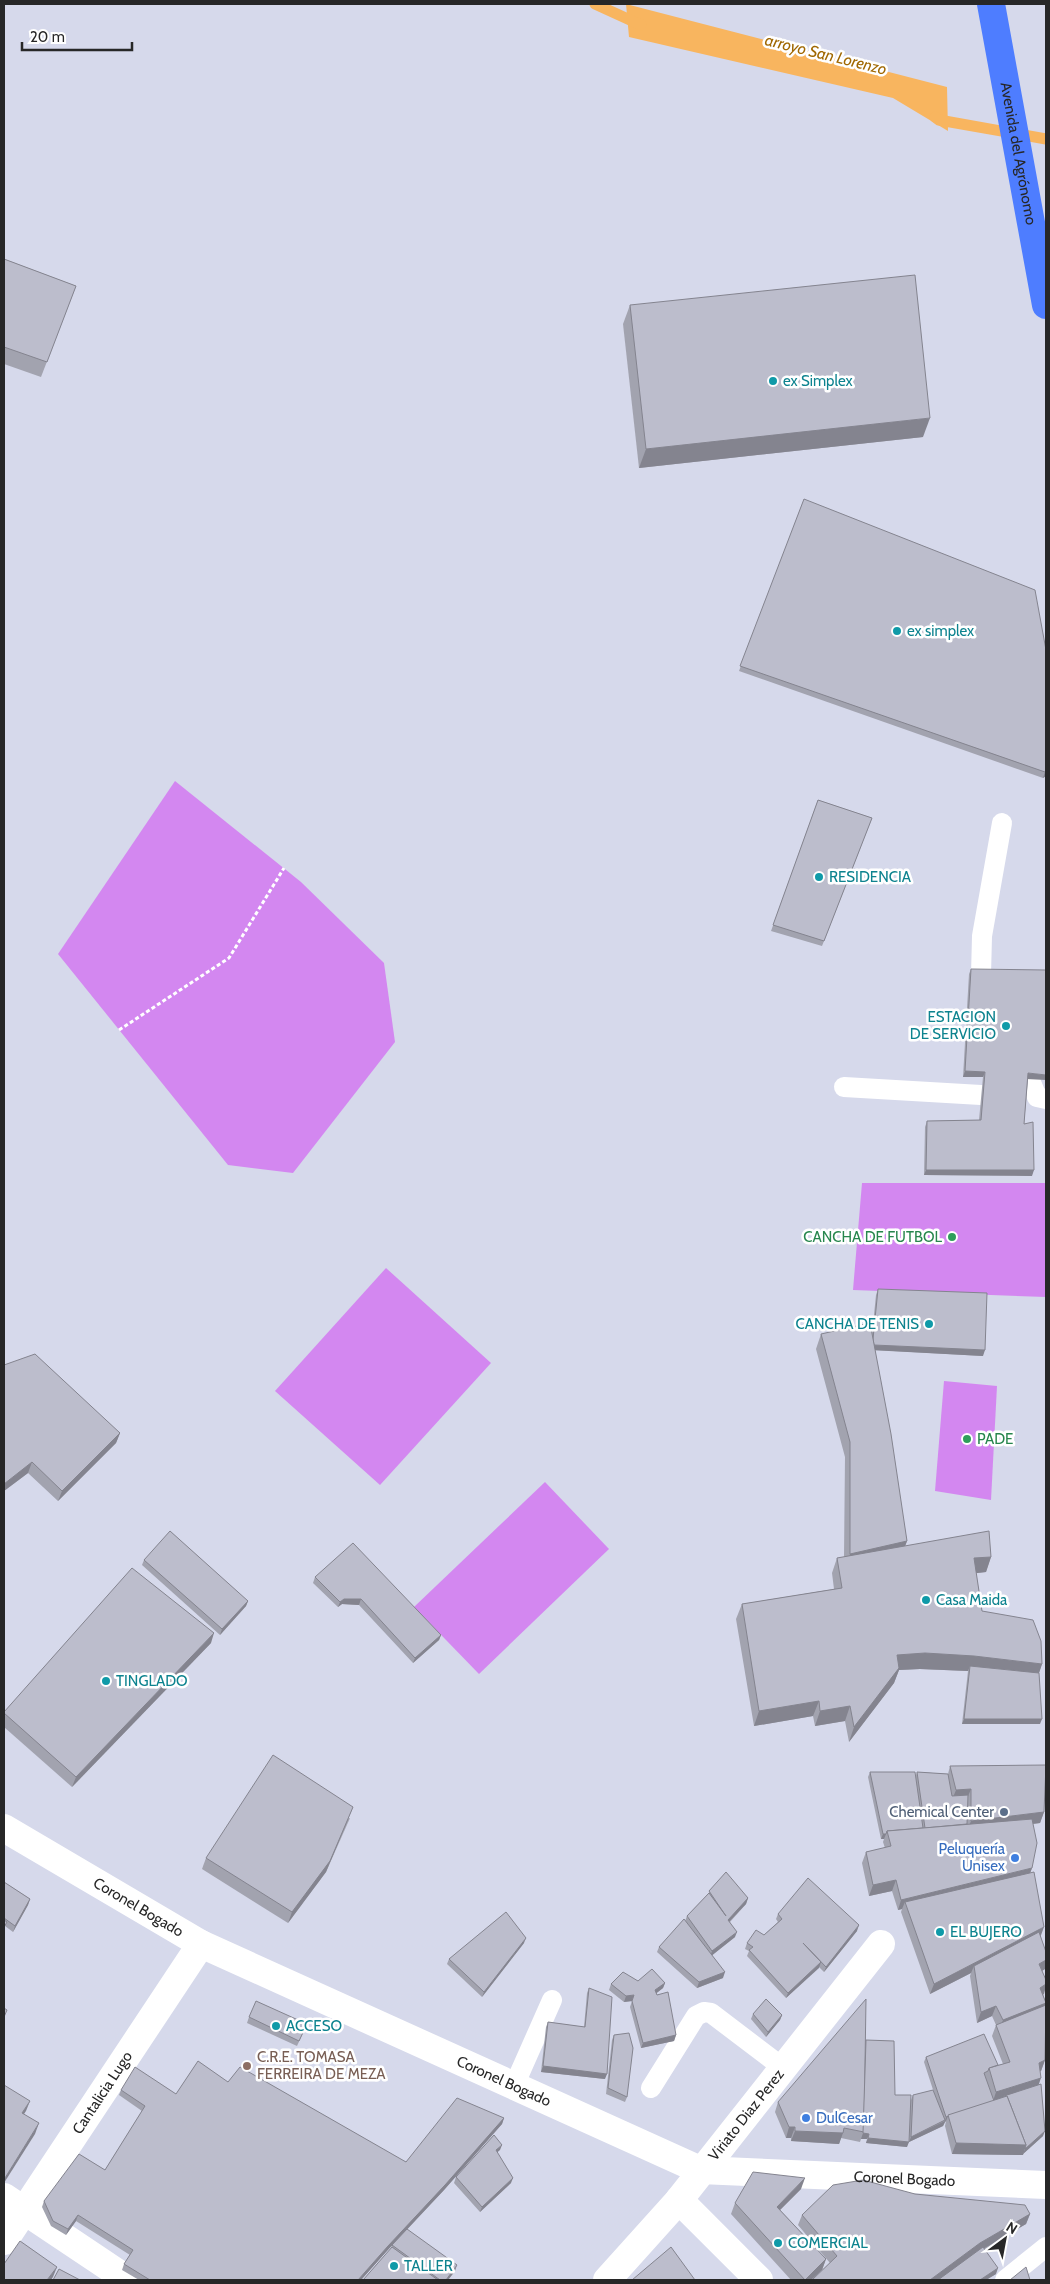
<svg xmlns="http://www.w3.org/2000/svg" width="1050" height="2284" viewBox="0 0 1050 2284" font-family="Cabin,sans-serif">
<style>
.pitch{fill:#d387f0}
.water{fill:#f8b55f}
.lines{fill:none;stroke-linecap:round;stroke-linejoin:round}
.stream{stroke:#f8b55f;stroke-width:11}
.path{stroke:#fff;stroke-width:3;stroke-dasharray:4 2.5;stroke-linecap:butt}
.lane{stroke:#fff;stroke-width:20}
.street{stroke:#fff;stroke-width:28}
.highway{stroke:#4e7dff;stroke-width:28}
.wall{fill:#a2a3af}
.shaded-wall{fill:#84848f}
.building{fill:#bcbdcc;stroke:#84848f}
.culture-dot{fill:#0f9aa8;stroke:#fff;stroke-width:2}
.leisure-dot{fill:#2e9e5b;stroke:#fff;stroke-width:2}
.service-dot{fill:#5c6f8a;stroke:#fff;stroke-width:2}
.shop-dot{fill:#3f7fe0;stroke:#fff;stroke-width:2}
.education-dot{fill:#8d6e63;stroke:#fff;stroke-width:2}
.labels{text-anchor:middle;stroke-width:5;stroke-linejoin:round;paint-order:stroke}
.street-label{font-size:15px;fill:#272727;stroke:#fff}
.culture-label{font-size:15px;fill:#0d838f;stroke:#fff;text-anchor:start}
.leisure-label{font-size:15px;fill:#27864d;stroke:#fff;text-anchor:end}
.service-label{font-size:15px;fill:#4e5e75;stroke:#fff;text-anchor:end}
.shop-label{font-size:15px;fill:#366cbe;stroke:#fff;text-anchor:end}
.education-label{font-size:15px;fill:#785e54;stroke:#fff;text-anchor:start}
.water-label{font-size:16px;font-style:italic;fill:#a06802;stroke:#fff}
</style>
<rect width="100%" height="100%" fill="#d6d9eb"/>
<g class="pitch">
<polygon points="175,781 301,882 384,963 395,1042 293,1173 228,1165 58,954"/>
<polygon points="862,1183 1046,1183 1046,1297 853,1290"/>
<polygon points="386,1268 491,1363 380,1485 275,1391"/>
<polygon points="944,1381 997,1386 991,1500 935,1491"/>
<polygon points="545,1482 609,1549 479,1674 414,1607"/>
</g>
<polygon class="water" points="626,4 947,87 948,131 893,98 629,37"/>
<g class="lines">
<g class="stream">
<polyline points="595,4 641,25"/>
<polyline points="935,117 939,120 1046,139"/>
</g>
<polyline class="path" points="119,1030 229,958 284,868"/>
<g class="lane">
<polyline points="981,975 982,936 1002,823"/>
<polyline points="1030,1080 1037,1097 1046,1099"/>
<polyline points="844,1087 981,1095"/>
<polyline points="514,2086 552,2000"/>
<polyline points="651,2088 696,2016 704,2012 711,2013 782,2067"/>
<polyline points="1005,2280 1046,2247"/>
</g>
<g class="street">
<path id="s1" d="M4 1828 201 1944 700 2170 1046 2185"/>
<polyline points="4,2197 128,2280"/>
<polyline points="679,2200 759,2280"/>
<path id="s2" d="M4 2241 201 1944"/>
<path id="s3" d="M607 2280 679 2200 881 1944"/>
</g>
<path class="highway" id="s4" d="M991 4 1046 305"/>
</g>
<g class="wall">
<polygon points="4,259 76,286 41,377 4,364"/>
<polygon points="630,305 923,437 639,468 623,324"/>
<polygon points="804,499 1046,650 1046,776 1043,778 739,671"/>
<polygon points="818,800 872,818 822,946 771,931"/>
<polygon points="971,969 1028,1079 1024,1124 1032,1176 924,1175 925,1127 927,1121 979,1120 983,1077 963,1077 969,974"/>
<polygon points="878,1289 983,1356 875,1350 907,1541 905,1546 991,1557 986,1572 976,1573 982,1611 1042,1664 1039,1673 1040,1724 962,1724 968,1671 920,1669 899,1670 894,1683 849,1742 845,1721 815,1726 813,1716 754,1726 736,1619 742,1604 834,1589 832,1573 837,1558 844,1557 845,1457 816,1349 821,1334 872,1334 876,1295"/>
<polygon points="4,1365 120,1433 116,1443 58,1501 28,1473 4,1491"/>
<polygon points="144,1560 248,1601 246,1606 220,1635 142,1565"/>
<polygon points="315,1577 441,1635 439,1640 413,1663 359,1605 342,1604 338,1607 313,1583"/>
<polygon points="211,1643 72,1787 4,1727 4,1712"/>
<polygon points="950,1766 1044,1812 1040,1823 1033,1824 1032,1868 1030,1873 1040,1936 1046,1960 1046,1966 1045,1969 1042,1971 1046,1984 1046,1986 1043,1994 1046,2003 1045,2006 1045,2060 1041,2071 1040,2071 1039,2085 1043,2136 1023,2154 1023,2155 952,2154 945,2126 946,2121 945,2122 943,2126 909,2142 910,2110 907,2147 866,2143 867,2139 861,2139 860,2142 841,2138 839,2144 791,2141 791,2138 786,2138 775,2112 778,2102 865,2040 895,2095 911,2100 913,2095 936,2099 924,2062 926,2057 998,2065 1003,2064 992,2036 996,2025 992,2016 977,2023 970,1976 971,1973 930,1994 901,1912 902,1909 898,1910 892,1891 869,1896 862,1863 866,1852 885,1848 883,1842 884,1839 881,1839 868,1777 870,1772 916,1775 917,1772 948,1774"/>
<polygon points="350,1818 326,1872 288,1923 202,1869 206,1858"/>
<polygon points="4,1882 30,1899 28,1905 13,1932 5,1926 4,1929"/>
<polygon points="709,1891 748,1898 746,1904 730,1922 735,1937 712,1955 723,1978 697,1988 657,1952 659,1947 685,1921 687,1916 709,1893"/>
<polygon points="778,1914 857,1931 824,1972 819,1967 786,1998 747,1956 749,1951 745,1949 747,1943 764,1935 778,1922 776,1919"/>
<polygon points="524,1943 482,1997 447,1964 449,1959"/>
<polygon points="638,1981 665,1983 663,1988 656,1993 676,2035 674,2041 641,2048 630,2007 632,2001 624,2002 609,1990 611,1984"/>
<polygon points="589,1988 605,2079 541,2072 546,2027 548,2022 584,2027 587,1993"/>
<polygon points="753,2014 782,2015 780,2020 766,2037 751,2019"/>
<polygon points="249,2017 307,2024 297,2046 247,2023"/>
<polygon points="614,2035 627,2097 625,2102 606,2094 612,2040"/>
<polygon points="228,2082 406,2162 504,2118 502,2124 444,2190 407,2229 455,2271 448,2280 363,2280 391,2249 392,2245 401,2235 386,2252 361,2280 139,2280 122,2270 124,2264 130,2255 76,2221 66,2235 51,2226 42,2207 44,2201 105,2170 142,2111 119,2095 121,2090 176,2094"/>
<polygon points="500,2150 497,2152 511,2183 480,2212 454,2183 456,2177"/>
<polygon points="801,2189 780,2210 826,2259 822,2270 811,2280 791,2280 731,2214 735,2203"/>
<polygon points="915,2194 1030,2214 1026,2224 985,2249 996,2274 986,2280 812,2280 830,2263 798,2225 802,2215"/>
</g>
<g class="shaded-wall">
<polygon points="930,418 923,437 639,468 646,449"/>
<polygon points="1045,772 1046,772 1046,776 1043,778"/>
<polygon points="965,1071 985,1072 983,1077 963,1077"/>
<polygon points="1028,1073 1046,1075 1046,1080 1026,1079"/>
<polygon points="926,1170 1034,1170 1032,1176 924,1175"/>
<polygon points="872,1345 985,1350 983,1356 870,1350"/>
<polygon points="120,1433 116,1443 58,1501 62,1491"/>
<polygon points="32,1462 28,1473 4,1491 4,1484"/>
<polygon points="907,1541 901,1557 844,1569 850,1554"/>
<polygon points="991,1557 986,1572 969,1574 974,1558"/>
<polygon points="344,1599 361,1599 359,1605 342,1604 338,1607 340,1602"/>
<polygon points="248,1601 246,1606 220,1635 222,1629"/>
<polygon points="214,1633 211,1643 72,1787 76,1777"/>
<polygon points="441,1635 439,1640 413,1663 415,1658"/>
<polygon points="925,1653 974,1656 1042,1664 1037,1679 970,1666 968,1671 920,1669 899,1670 894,1683 849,1742 854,1727 897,1655"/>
<polygon points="819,1701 813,1716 754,1726 759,1711"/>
<polygon points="850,1706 845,1721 815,1726 820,1711"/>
<polygon points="964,1719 1042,1719 1040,1724 962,1724"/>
<polygon points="971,1789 967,1799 952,1800 956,1790"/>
<polygon points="353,1807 326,1872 288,1923 292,1912"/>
<polygon points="1044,1812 1040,1823 967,1831 971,1821"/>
<polygon points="883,1834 886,1834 884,1839 881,1839"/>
<polygon points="1032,1868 1028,1879 905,1902 902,1909 898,1910 901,1900"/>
<polygon points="896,1880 892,1891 869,1896 873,1885"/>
<polygon points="748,1898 746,1904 726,1925 728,1920"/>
<polygon points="30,1899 28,1905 13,1932 15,1926"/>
<polygon points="859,1925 857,1931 824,1972 826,1967"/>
<polygon points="1044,1927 1040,1938 974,1966 971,1973 930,1994 934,1984"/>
<polygon points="737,1932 735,1937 710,1957 712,1951"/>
<polygon points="526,1938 524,1943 482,1997 484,1992"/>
<polygon points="1046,1960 1046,1966 1045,1969 1035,1975 1039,1964"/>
<polygon points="821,1962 819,1968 786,1998 788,1993"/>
<polygon points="725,1972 723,1978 697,1988 699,1982"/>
<polygon points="665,1983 663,1988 653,1996 655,1990"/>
<polygon points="1046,1984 1046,1986 1044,1994 1037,1999 1040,1988"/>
<polygon points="634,1995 632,2001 624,2002 626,1996"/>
<polygon points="1046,2003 1043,2013 999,2031 1003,2020"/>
<polygon points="996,2006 992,2016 977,2023 981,2012"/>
<polygon points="782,2015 780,2020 766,2037 768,2032"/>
<polygon points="676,2035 674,2041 641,2048 643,2043"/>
<polygon points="1045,2060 1041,2071 1035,2074 1039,2063"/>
<polygon points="543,2066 607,2074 605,2079 541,2072"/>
<polygon points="1041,2078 1037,2089 1004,2096 1002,2100 993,2101 996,2092"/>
<polygon points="30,2101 26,2111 18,2123 22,2113"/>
<polygon points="948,2116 946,2121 945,2122 943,2126 909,2142 911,2137 945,2121 946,2117"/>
<polygon points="504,2118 502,2124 444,2190 386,2252 361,2280 358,2280 388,2246"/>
<polygon points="39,2123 35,2134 4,2183 5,2178"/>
<polygon points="789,2127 795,2127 791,2138 786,2138"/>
<polygon points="795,2131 843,2133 839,2144 791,2141"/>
<polygon points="1045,2131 1043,2136 1023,2154 1025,2149"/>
<polygon points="863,2133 869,2134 867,2139 861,2139"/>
<polygon points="868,2138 909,2142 907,2147 866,2143"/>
<polygon points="956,2143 1026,2145 1023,2155 952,2154"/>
<polygon points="502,2145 500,2150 494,2155 496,2150"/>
<polygon points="513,2178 511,2183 480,2212 482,2207"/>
<polygon points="805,2178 801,2189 773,2217 777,2207"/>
<polygon points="1030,2214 1026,2224 976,2253 940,2280 930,2280 980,2243"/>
<polygon points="78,2215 76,2221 66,2235 68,2229"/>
<polygon points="826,2259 822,2270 811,2280 805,2280"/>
<polygon points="457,2265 455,2271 448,2280 446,2280"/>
<polygon points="57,2267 53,2277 51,2280 47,2280"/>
<polygon points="998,2268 996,2274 986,2280 980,2280"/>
</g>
<g class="building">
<polygon points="4,259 76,286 47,362 4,347"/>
<polygon points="915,275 930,418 646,449 630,305"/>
<polygon points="804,499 1035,590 1046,650 1046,772 1045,772 740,666"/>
<polygon points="818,800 872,818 824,941 773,925"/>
<polygon points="971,969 1046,970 1046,1075 1028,1073 1024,1124 1033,1122 1034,1170 926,1170 927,1121 981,1120 985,1072 965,1071"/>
<polygon points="878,1289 987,1293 985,1350 874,1345 873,1339"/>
<polygon points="870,1323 891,1434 907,1541 850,1554 850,1442 821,1334"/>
<polygon points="35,1354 120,1433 62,1491 32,1462 4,1484 4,1365"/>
<polygon points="170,1531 248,1601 222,1629 144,1560"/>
<polygon points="989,1531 991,1557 974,1558 982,1611 1033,1620 1041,1641 1042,1664 974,1656 925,1653 897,1655 899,1668 854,1727 850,1706 820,1711 819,1701 759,1711 742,1604 842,1588 837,1558"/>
<polygon points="353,1543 441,1635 415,1658 361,1599 344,1599 340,1602 315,1577"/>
<polygon points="132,1568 214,1633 76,1777 4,1713 4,1712"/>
<polygon points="970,1666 1039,1673 1042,1719 964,1719"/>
<polygon points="273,1755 353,1807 330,1861 292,1912 206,1858"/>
<polygon points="1046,1765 1044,1812 971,1821 971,1789 956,1790 950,1766"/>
<polygon points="870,1772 915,1772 923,1828 887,1831 886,1834 883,1834"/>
<polygon points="917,1772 948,1774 952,1796 968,1795 967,1824 925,1828"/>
<polygon points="1032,1819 1037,1843 1032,1868 901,1900 896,1880 873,1885 866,1852 891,1846 887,1831"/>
<polygon points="726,1872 748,1898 728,1920 737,1932 712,1951 687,1916 709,1893 726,1916 709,1891"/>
<polygon points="1034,1872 1044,1927 934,1984 905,1902"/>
<polygon points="808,1878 859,1925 826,1967 803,1943 821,1962 788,1993 749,1950 753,1947 747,1943 756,1930 764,1935 782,1919 778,1914"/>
<polygon points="4,1882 30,1899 15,1926 4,1918"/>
<polygon points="506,1912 526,1938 484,1992 449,1959"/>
<polygon points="684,1919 725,1972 699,1982 659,1947"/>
<polygon points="4,1920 7,1922 4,1927"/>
<polygon points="1039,1932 1046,1952 1046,1960 1039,1964 1046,1980 1046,1984 1040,1988 1046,2003 1003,2020 996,2006 981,2012 974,1966"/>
<polygon points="652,1969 665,1983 655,1990 657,1995 668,1992 676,2035 643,2043 632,2001 634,1995 626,1996 611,1984 623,1972 638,1981"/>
<polygon points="589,1988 612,1997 607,2074 543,2066 548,2022 585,2027"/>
<polygon points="766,1999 782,2015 768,2032 753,2014"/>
<polygon points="866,1999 864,2132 844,2128 843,2133 795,2131 795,2127 789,2127 778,2102"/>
<polygon points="256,2001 307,2024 299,2041 249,2017"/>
<polygon points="1046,2005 1045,2060 1039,2063 1041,2078 996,2092 989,2068 1010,2062 996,2025"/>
<polygon points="4,2008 7,2010 4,2017"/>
<polygon points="629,2033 633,2048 627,2097 608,2088 614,2035"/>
<polygon points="984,2034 998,2065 989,2068 988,2071 984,2073 994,2101 946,2117 926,2057"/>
<polygon points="866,2040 894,2041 895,2095 911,2095 909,2142 868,2138 869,2134 863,2133"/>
<polygon points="198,2061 228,2082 240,2067 406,2162 457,2098 504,2118 445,2185 388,2246 358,2280 150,2280 124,2264 133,2250 78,2215 68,2229 53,2221 44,2201 79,2154 105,2170 145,2106 121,2090 135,2067 176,2094"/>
<polygon points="1041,2084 1045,2131 1025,2149 1026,2145 1007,2096 1004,2097 1004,2096"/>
<polygon points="4,2085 30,2101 22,2113 39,2123 5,2178 4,2177"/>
<polygon points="933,2090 945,2120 911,2137 913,2095"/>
<polygon points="1007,2096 1026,2145 956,2143 948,2115"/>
<polygon points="494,2135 502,2145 496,2150 513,2178 482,2207 456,2177"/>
<polygon points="753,2172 805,2178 777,2207 826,2259 805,2280 735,2203"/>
<polygon points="863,2180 915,2194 1025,2205 1030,2214 980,2243 930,2280 812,2280 837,2256 802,2215 833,2185"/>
<polygon points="407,2229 457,2265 446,2280 440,2280 392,2245"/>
<polygon points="20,2241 57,2267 47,2280 4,2280 4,2264"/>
<polygon points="392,2247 438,2280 363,2280"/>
<polygon points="671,2247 695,2280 632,2280"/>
<polygon points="983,2247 998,2268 980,2280 938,2280"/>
<polygon points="1026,2267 1030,2280 1010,2280"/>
<polygon points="59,2269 80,2280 53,2280"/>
</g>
<g class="culture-dot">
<circle cx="773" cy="381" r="5"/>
<circle cx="897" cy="631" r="5"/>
<circle cx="819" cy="877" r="5"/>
<circle cx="1006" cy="1026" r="5"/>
<circle cx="929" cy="1324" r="5"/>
<circle cx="926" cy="1600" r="5"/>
<circle cx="106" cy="1681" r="5"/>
<circle cx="940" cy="1932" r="5"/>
<circle cx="276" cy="2026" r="5"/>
<circle cx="778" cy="2243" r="5"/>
<circle cx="394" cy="2266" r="5"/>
</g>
<g class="leisure-dot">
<circle cx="952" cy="1237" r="5"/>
<circle cx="967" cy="1439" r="5"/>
</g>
<circle class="service-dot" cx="1004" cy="1812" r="5"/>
<g class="shop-dot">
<circle cx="1015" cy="1858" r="5"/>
<circle cx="806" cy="2118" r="5"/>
</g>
<circle class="education-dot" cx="247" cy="2066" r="5"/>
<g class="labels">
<g class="street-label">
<text dy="5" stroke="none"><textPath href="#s4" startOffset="152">Avenida del Agrónomo</textPath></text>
<text dy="5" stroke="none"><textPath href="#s1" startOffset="156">Coronel Bogado</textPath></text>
<text dy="5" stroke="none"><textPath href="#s1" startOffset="561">Coronel Bogado</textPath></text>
<text dy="5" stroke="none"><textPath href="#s2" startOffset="178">Cantalicia Lugo</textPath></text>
<text dy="5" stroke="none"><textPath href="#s3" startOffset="216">Viriato Diaz Perez</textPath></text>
<text dy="5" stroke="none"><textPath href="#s1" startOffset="981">Coronel Bogado</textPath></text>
</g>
<g class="culture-label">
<text x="783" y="386">ex Simplex</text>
<text x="907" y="636">ex simplex</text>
<text x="829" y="882">RESIDENCIA</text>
<text x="996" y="1022" text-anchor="end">ESTACION<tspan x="996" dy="17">DE SERVICIO</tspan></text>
<text x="919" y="1329" text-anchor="end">CANCHA DE TENIS</text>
<text x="936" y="1605">Casa Maida</text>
<text x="116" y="1686">TINGLADO</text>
<text x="950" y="1937">EL BUJERO</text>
<text x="286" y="2031">ACCESO</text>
<text x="788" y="2248">COMERCIAL</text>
<text x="404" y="2271">TALLER</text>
</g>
<g class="leisure-label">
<text x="942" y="1242">CANCHA DE FUTBOL</text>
<text x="977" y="1444" text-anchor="start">PADE</text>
</g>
<g class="service-label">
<text x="994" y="1817">Chemical Center</text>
</g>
<g class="shop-label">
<text x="1005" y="1854">Peluquería<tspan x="1005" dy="17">Unisex</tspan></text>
<text x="816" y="2123" text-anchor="start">DulCesar</text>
</g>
<g class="education-label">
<text x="257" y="2062">C.R.E. TOMASA<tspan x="257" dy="17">FERREIRA DE MEZA</tspan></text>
</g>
<g class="water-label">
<text transform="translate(826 54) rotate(14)" y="6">arroyo San Lorenzo</text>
</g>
</g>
<rect width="1050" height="2284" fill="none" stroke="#272727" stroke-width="10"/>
<g transform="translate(1005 2239) rotate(32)" stroke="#ffffff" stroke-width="4" paint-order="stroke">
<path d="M0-4L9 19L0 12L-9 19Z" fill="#272727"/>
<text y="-8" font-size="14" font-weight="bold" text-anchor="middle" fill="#272727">N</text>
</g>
<path d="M22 42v8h110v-8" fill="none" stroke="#272727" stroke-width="2.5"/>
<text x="30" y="42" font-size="15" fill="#272727" stroke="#ffffff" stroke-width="4" paint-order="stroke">20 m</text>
</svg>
